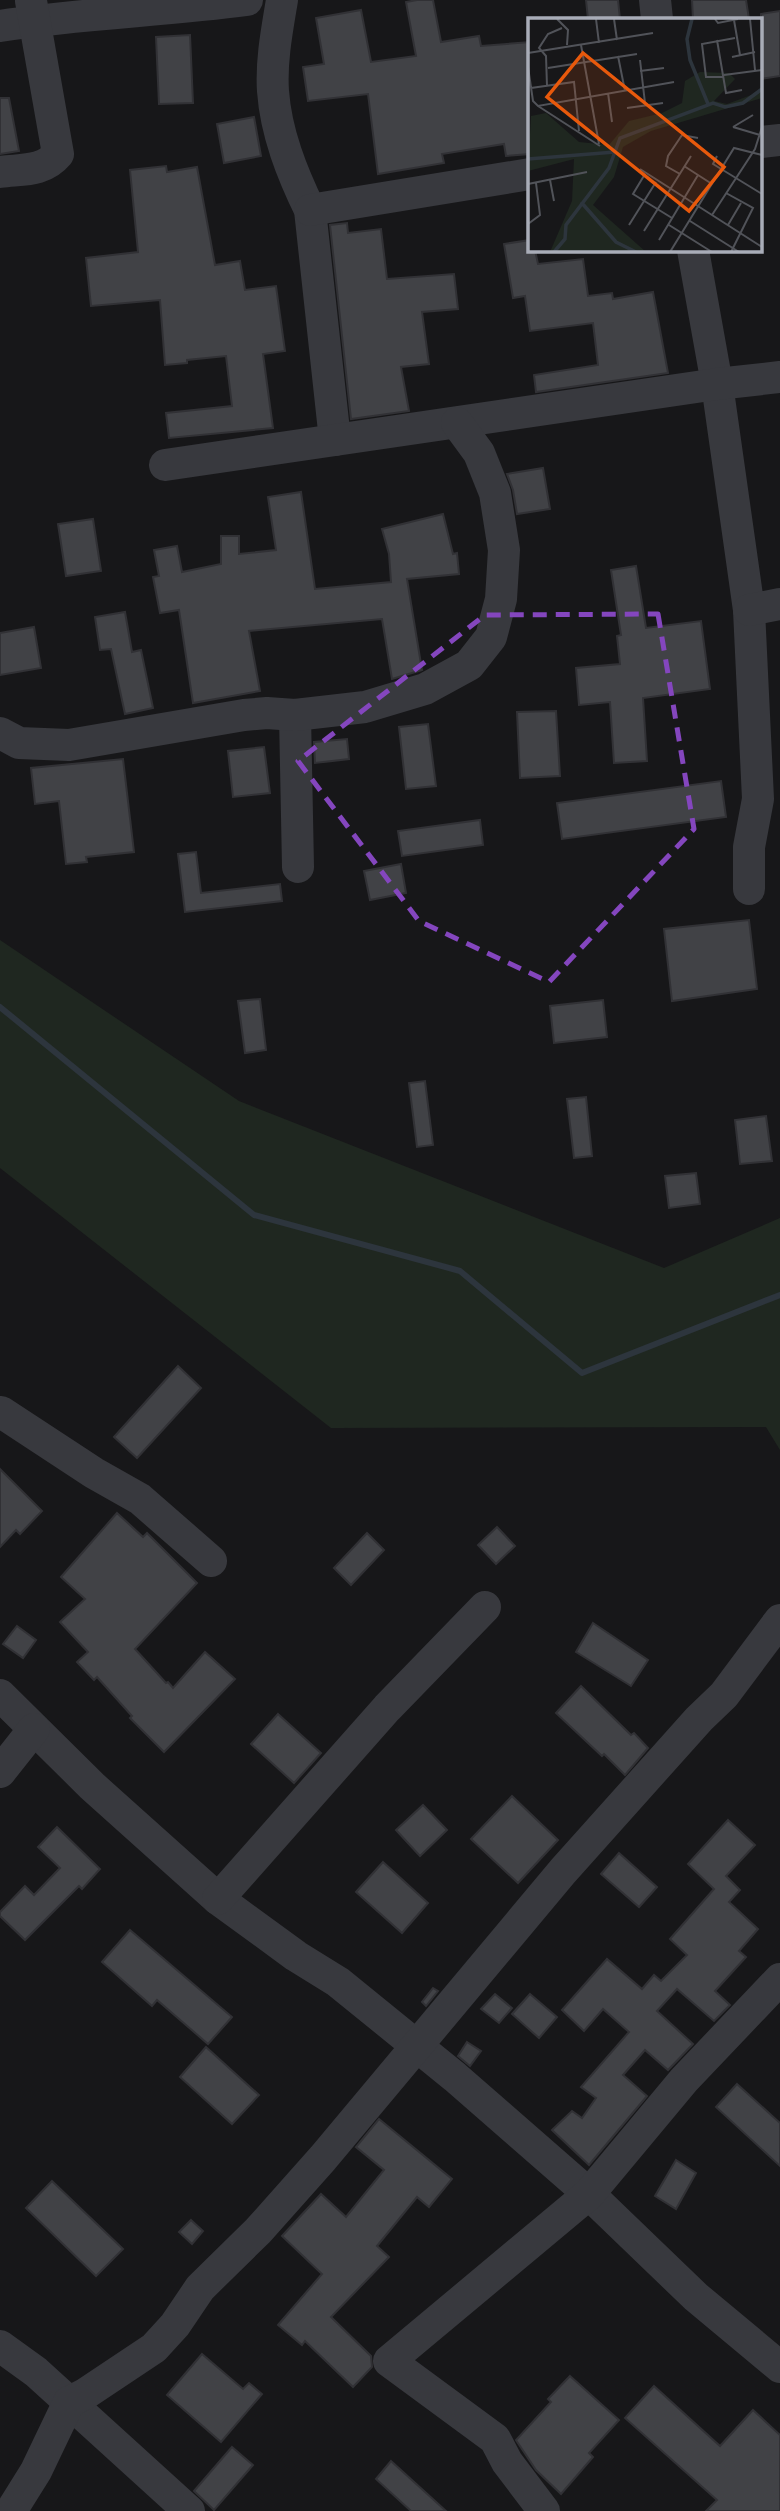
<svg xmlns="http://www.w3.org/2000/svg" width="780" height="2511" viewBox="0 0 780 2511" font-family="'Varela Round',sans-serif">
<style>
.green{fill:#1f2720}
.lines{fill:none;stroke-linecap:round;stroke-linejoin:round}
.stream{stroke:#2d353d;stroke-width:6}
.building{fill:#414246;stroke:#313135;stroke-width:2}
.minor{stroke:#38393e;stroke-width:32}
.marked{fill:none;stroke:#8446be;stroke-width:5;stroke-dasharray:14 9;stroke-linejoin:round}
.inset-river{fill:none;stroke:#2d353d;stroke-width:3.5}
.inset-road{fill:none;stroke:#515359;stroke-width:2}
.view{fill:#e8590c;fill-opacity:0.15;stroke:#e8590c;stroke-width:3.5}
.inset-edge{fill:none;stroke:#a9adb8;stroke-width:3.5}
</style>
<rect width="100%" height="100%" fill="#171719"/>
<polygon class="green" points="0,940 239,1101 664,1268 780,1218 780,1450 766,1427 331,1428 0,1168"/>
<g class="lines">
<polyline class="stream" points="0,1007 254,1215 460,1271 582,1373 780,1295"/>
</g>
<g class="building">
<polygon points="417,0 433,0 441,42 479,36 481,46 530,42 530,154 506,156 504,144 442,154 444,163 378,174 368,94 308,101 303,67 324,64 316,18 361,10 371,62 416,56 406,2"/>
<polygon points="586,0 618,0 620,19 588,19"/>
<polygon points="692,0 746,0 749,19 693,19"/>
<polygon points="780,11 780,76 761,79 761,14"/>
<polygon points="190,35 193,103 159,104 156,37"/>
<polygon points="0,98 9,98 19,151 0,154"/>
<polygon points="254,117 261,156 224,163 217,124"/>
<polygon points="166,166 167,172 197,167 215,265 240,261 245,290 276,286 285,351 263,354 273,428 169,438 166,413 232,406 226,356 187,360 187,363 165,365 160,300 91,306 86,258 138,252 130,170"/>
<polygon points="347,223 348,233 381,229 387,279 454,274 458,309 422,312 429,364 401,367 409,411 351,419 330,225"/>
<polygon points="530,240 530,250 535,250 538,264 583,259 588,296 612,293 613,299 653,292 668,373 536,392 534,375 598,365 593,323 530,331 525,296 513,298 504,244"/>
<polygon points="543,468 550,509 517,514 513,490 507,474"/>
<polygon points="301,492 315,589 391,582 389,554 382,529 443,514 453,554 457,553 459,574 407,579 422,670 392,679 382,619 249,631 260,691 193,703 179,610 160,613 153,577 159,576 154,550 177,546 182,572 221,564 221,536 239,536 239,554 276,550 268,497"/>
<polygon points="93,519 101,571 66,576 58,524"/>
<polygon points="636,566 646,628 701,621 710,689 643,698 647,761 614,763 610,702 579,705 576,668 620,664 617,636 621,635 611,570"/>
<polygon points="125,612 132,652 141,650 153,708 125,714 111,649 100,650 95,617"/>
<polygon points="34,627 41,668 0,675 0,633"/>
<polygon points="556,711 560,776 520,778 517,712"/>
<polygon points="428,724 436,786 406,789 399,727"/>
<polygon points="347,739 349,759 315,763 314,742"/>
<polygon points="264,747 270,793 233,797 228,751"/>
<polygon points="123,759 134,852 86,857 87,862 66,864 59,801 35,804 31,768"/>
<polygon points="721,781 726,817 562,839 557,803"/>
<polygon points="480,820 483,845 402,856 398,831"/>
<polygon points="196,852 201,893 280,884 282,901 185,912 178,854"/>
<polygon points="401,864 406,893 370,900 364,871"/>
<polygon points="749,920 757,989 672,1001 664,929"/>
<polygon points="260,999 266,1050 245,1053 238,1001"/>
<polygon points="603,1000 607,1037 554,1043 550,1006"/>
<polygon points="425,1081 433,1145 417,1147 409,1083"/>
<polygon points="586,1097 592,1156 574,1158 567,1099"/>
<polygon points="766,1116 772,1161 740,1164 735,1120"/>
<polygon points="696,1173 700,1204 669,1208 665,1176"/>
<polygon points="178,1366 201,1388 137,1458 114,1437"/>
<polygon points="0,1469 42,1511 20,1534 16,1530 0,1547"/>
<polygon points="117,1513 143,1537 147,1533 197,1583 135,1649 166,1683 168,1682 173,1688 205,1652 235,1679 164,1752 130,1718 132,1716 97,1677 94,1680 77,1662 88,1652 60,1622 85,1599 61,1577"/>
<polygon points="497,1527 515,1546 496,1564 478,1545"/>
<polygon points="367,1533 384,1550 351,1585 334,1568"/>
<polygon points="593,1623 648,1660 631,1686 576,1652"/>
<polygon points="17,1626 36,1640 23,1658 3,1644"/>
<polygon points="581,1686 631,1735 634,1733 648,1748 625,1775 604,1754 602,1756 556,1713"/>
<polygon points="278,1714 321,1753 294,1783 251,1744"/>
<polygon points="512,1796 558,1840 518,1883 471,1839"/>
<polygon points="423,1805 447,1830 420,1856 396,1830"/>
<polygon points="728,1820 755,1845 726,1876 740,1890 729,1902 758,1929 739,1951 746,1957 715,1991 730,2005 714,2021 677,1989 657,2011 693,2044 668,2070 645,2050 623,2075 647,2096 589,2165 552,2130 572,2111 582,2118 596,2098 581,2087 629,2032 603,2009 584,2031 562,2010 607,1959 642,1989 654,1975 661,1981 687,1955 670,1939 714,1889 688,1864"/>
<polygon points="57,1827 100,1869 82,1889 79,1886 25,1940 0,1916 0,1912 25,1886 34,1895 60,1868 38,1847"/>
<polygon points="619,1853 657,1887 639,1907 601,1874"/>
<polygon points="383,1862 428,1903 402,1933 356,1892"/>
<polygon points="130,1930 232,2017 208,2044 157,2000 152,2006 102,1962"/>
<polygon points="433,1988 438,1991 426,2006 422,2002"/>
<polygon points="495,1994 512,2008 499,2023 481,2009"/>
<polygon points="530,1994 557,2017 539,2038 512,2014"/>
<polygon points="467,2042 481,2051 470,2066 458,2056"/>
<polygon points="206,2047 259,2095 232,2124 180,2077"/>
<polygon points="737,2084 780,2123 780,2166 716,2107"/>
<polygon points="379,2119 452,2179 429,2207 417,2197 377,2246 389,2257 331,2317 371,2356 372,2367 353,2387 305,2341 302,2345 278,2325 322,2274 282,2236 321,2194 346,2217 384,2170 356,2147"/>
<polygon points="676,2160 696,2173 676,2209 655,2196"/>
<polygon points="52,2181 123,2249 96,2276 26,2208"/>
<polygon points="191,2220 203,2231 192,2244 179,2232"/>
<polygon points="202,2354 243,2389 249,2383 262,2394 221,2442 167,2395"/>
<polygon points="570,2376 619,2420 589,2453 593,2457 561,2494 536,2470 516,2440 551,2402 548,2399"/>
<polygon points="654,2386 720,2446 753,2410 780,2435 780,2511 706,2511 717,2500 625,2418"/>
<polygon points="232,2447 253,2465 214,2510 194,2491"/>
<polygon points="391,2461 446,2511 411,2511 376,2479"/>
</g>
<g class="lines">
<g class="minor">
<path d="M282 0C277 30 271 61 273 91 276 133 292 173 310 210L335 440"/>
<polyline points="655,0 657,19"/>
<path d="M0 26C82 13 165 11 247 0"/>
<polyline points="761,142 780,140"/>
<path d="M0 172C22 169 43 172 58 154L31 1"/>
<polyline points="310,210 530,174"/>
<polyline points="693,250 717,384 749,610 758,799 749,847 749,889"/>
<polyline points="165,465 717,384 780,377"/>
<polyline points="749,610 780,604"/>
<polyline points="295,715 298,867"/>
<polyline points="0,733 19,743 69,745 244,715 267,713 295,715 365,707 425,689 469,665 491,637 501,599 504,550 495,493 479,453 457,423"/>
<polyline points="1,1412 94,1473 140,1499 211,1561"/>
<polyline points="0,1695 92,1786 218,1899 296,1956 338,1982 455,2077 589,2194 696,2297 780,2367"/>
<polyline points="0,1772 34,1729"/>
<polyline points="218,1899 387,1708 485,1607"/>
<polyline points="0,2346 36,2372 189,2511"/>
<polyline points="11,2511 36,2471 69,2402 85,2394 154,2348 175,2325 200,2288 258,2231 323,2158 563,1871 699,1719 724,1695 780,1620"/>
<polyline points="544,2511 507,2462 495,2439 389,2361 589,2194 684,2080 780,1979"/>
</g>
</g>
<path class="marked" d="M658 614 694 829 549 982 419 921 298 761 485 615Z"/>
<g transform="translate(528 18)">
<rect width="234" height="234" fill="#171719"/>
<path d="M172 54 201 55 207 61 186 83 199 86 234 73V80L123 113 95 129 86 159 65 187 118 234H22L44 183 46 141 0 153 3 98 18 95 51 124 81 127 101 103 134 95 154 85 157 63Z" fill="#1f2720"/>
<path class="inset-river" d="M164 1 159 21 162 42 180 86M0 141 87 134M53 184 88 224 108 234M26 234 37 221 38 207 81 150 92 120 185 85 197 89 215 85 234 71"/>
<path class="inset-road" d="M29 1 40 12 39 27M68 1 71 25M86 1 89 22M187 1 190 5 210 1M222 1 227 52M206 2 212 37M189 22 198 75 214 72M53 27 71 126M0 35 125 15M90 38 97 73M204 39 227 34M112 42 117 85M0 49 5 83 10 88 146 64M20 50 109 36M112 53 136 50M196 57 234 52M196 59H178L174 26 207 20M19 68 18 38 11 30 20 16 34 10M3 70 46 64 51 113M80 75 84 104M10 88 72 128M99 90 135 85M205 109 232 117M205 109 225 97M189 138 185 146 234 176M156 148 184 166M112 151 234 229M117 156 105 176 144 200M152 156 138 148 140 138 154 117 170 120M22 162 26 183M0 166 59 154M198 175 225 190 203 234M184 197 227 131 234 109M162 203 211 234M0 206 12 197 8 165M101 207 128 164M141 207 184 234M200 207 213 185M116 213 163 138M131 222 170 157M142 234 206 130 234 137"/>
<path class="view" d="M55 35 196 149 161 193 19 79Z"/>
<rect width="234" height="234" class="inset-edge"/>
</g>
</svg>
